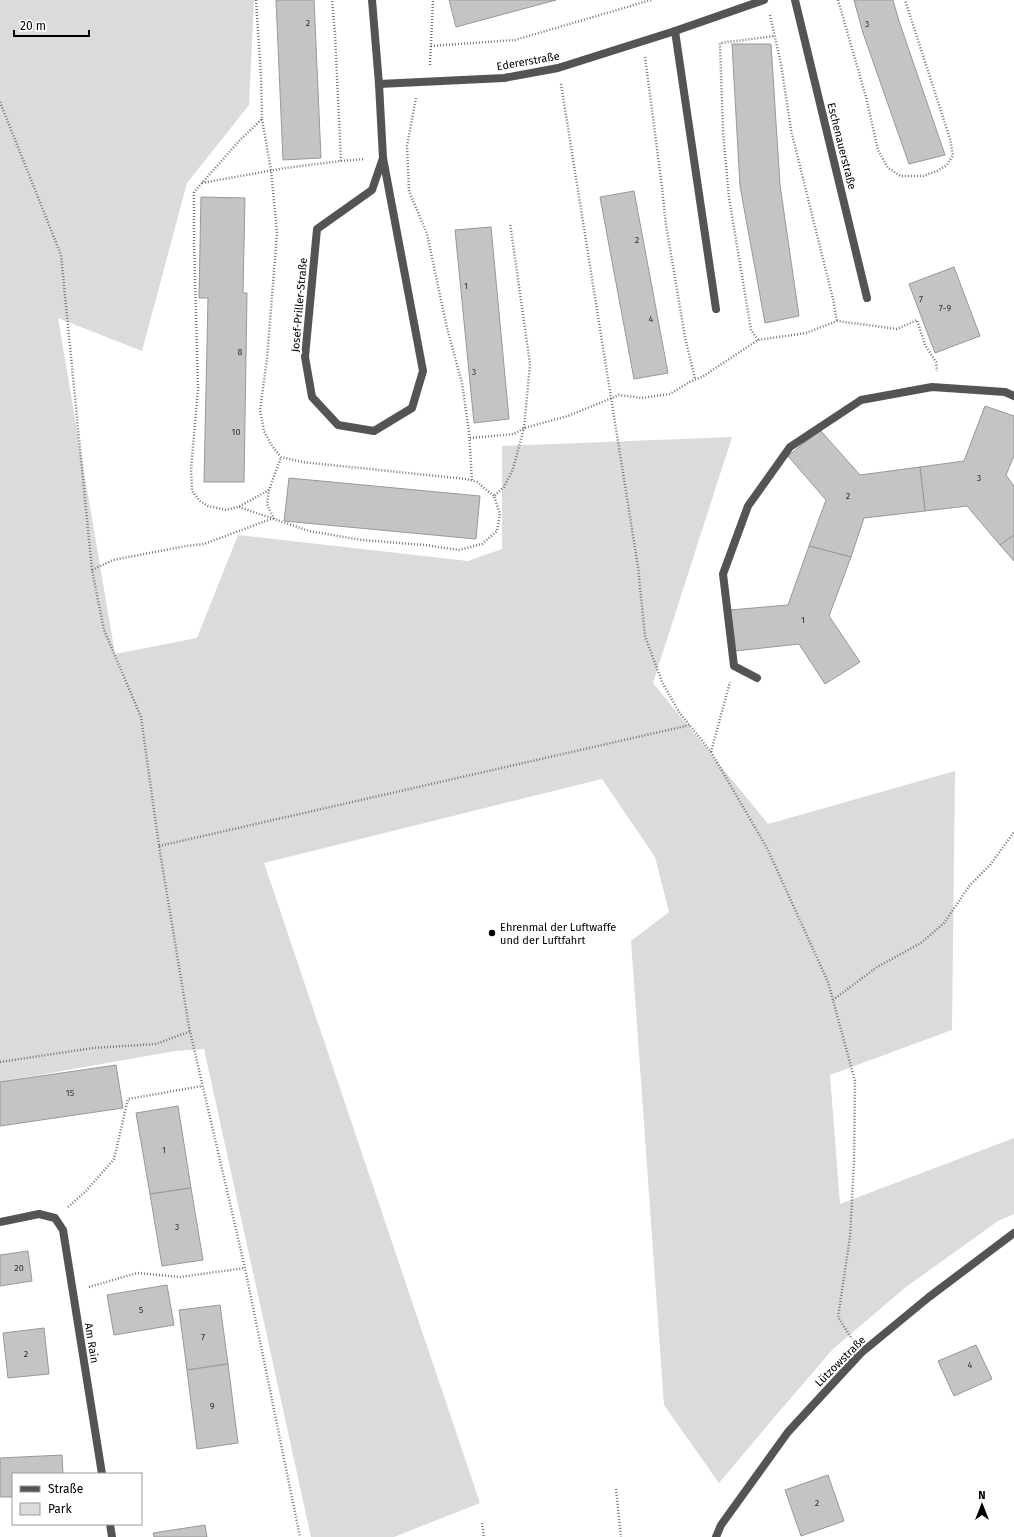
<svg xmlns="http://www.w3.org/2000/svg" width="1014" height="1537" font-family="'Fira Sans',sans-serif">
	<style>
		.green { fill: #dbdbdb }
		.building { fill: #c4c4c4; stroke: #989898 }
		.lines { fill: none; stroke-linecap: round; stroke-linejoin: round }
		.path { stroke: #767676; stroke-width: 2.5; stroke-dasharray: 1 2; stroke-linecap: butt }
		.street { stroke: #545454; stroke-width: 8 }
		.poi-dot { fill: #000; stroke: #fff; stroke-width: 1.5 }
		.labels { text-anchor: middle; stroke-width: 4; stroke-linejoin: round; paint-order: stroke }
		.number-label { font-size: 9px; fill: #313131 }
		.street-label { font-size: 11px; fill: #000; stroke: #fff }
		.poi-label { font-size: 11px; fill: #000; stroke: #fff; text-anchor: start }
	</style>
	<rect width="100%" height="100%" fill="#fff"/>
	<polygon class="green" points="0,0 254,0 249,105 187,183 142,351 58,318 115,654 197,638 238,535 468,561 502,549 502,446 732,437 653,683 768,824 955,771 952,1030 830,1075 840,1204 1014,1138 1014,1214 998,1221 906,1287 833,1349 766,1427 719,1483 664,1405 631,941 669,912 655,857 602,779 264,863 480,1503 394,1537 311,1537 204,1049 175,1051 0,1082"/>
	<g class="building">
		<polygon points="276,0 314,0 321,158 283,160"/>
		<polygon points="449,0 556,0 456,27"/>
		<polygon points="854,0 893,0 899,21 945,155 909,164 863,33"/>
		<polygon points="732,44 771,44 780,185 799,316 765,323 740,186"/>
		<polygon points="634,191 668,373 634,379 600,197"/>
		<polygon points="201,197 245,198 243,293 247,293 244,482 204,482 208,298 199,298"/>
		<polygon points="491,227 509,419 474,423 455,230"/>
		<polygon points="954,267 980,336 935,353 909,284"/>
		<polygon points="985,406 1014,416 1014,456 1006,475 1014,486 1014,535 1000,545 967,506 925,511 920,467 964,461"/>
		<polygon points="820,430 860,475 920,467 925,511 864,518 851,557 809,546 826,500 788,456"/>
		<polygon points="289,478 480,496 476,539 284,521"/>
		<polygon points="1014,535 1014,561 1000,545"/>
		<polygon points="809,546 851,557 829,616 860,662 825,684 799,644 735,651 730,610 788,605"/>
		<polygon points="116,1065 123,1108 0,1126 0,1082"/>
		<polygon points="178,1106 191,1188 150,1194 136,1113"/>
		<polygon points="191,1188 203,1260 162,1266 150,1194"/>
		<polygon points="28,1251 32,1281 0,1286 0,1255"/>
		<polygon points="167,1285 174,1325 114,1335 107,1295"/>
		<polygon points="220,1305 228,1364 187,1370 179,1310"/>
		<polygon points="44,1328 49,1374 8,1378 3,1333"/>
		<polygon points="976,1345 992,1379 954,1396 938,1361"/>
		<polygon points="228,1364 238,1443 197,1449 187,1370"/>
		<polygon points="62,1455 63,1474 13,1474 13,1497 0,1497 0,1458"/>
		<polygon points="828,1475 844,1521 801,1536 785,1490"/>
		<polygon points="205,1525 207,1537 154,1537 153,1533"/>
	</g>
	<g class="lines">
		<g class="path">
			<polyline points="256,0 261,76 262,119 240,140 194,192 194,241 198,388 191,470 192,491 200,501 208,506 226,510 238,507 269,490"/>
			<polyline points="838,0 866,97 878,150 888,168 901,176 923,176 937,171 947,165 953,155 950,139 905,0"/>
			<polyline points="770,15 781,64 791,130 833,299 837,321"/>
			<polyline points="431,46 515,40 651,0"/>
			<polyline points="645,57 661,179 666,225 685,337 695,379"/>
			<polyline points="430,65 433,0"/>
			<polyline points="561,84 638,567 645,636 662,682 679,712 711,752 767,848 828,982 855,1081 854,1161 850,1237 838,1317 852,1339"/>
			<polyline points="416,98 407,146 409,191 427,234 447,328 462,383 469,432 472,481"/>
			<polyline points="0,102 61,255 92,570 104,630 141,717 159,846 189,1027 245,1268 300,1537"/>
			<polyline points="262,119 271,170 277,233 267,359 260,410 264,431 272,446 281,457 302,462 466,479 477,482 494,496"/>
			<polyline points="341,161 365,159"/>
			<polyline points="202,183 285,168 341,161 335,34 332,0"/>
			<polyline points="758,340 751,330 729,198 723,132 720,43 775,36"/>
			<polyline points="470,438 514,434 524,428 568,416 619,395 642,398 670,394 691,381 702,377 758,340 806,333 837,321 897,329 917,320 925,345 936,362 937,371"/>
			<polyline points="239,507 309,531 362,540 425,545 459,550 482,544 497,531 500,514 494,496 504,487 513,469 524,428 530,364 510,223"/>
			<polyline points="274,519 267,504 269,490 281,457"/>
			<polyline points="92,570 113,560 186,546 204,544 271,519"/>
			<polyline points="711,752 730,682"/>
			<polyline points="159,846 690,725"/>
			<polyline points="833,1000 877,967 921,943 944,923 970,885 990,865 1014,832"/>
			<polyline points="0,1062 93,1048 156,1044 191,1031"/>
			<polyline points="68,1207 86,1191 114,1159 128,1099 202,1086"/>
			<polyline points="89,1287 137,1273 180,1277 245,1268"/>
			<polyline points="616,1489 621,1537"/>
			<polyline points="482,1523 484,1537"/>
		</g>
		<g class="street">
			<polyline points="372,0 379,84 383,158 423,371 412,408 374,431 338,425 312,397 305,357 317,229 372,190 383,158"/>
			<polyline points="795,0 867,298"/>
			<polyline points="675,31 716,309"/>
			<polyline points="379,84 504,78 558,68 675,31 764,0"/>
			<polyline points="757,678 734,666 723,574 748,506 790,447 861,400 932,387 1005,392 1014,396"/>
			<polyline points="0,1222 39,1214 55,1218 63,1230 102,1474"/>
			<polyline points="110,1524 112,1537"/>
			<polyline points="716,1537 721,1525 788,1432 861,1353 929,1297 1014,1233"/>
		</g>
	</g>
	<circle class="poi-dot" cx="492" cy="933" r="4"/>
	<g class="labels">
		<g class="number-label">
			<text x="308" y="26">2</text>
			<text x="867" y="27">3</text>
			<text x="637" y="243">2</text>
			<text x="466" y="289">1</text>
			<text x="921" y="302">7</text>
			<text x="945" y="311">7-9</text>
			<text x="651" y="322">4</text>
			<text x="240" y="355">8</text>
			<text x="474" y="375">3</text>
			<text x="236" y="435">10</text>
			<text x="979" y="481">3</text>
			<text x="848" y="499">2</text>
			<text x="803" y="623">1</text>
			<text x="70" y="1096">15</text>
			<text x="164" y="1153">1</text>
			<text x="177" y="1230">3</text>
			<text x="19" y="1271">20</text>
			<text x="141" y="1313">5</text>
			<text x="203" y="1340">7</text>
			<text x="26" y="1357">2</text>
			<text x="970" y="1368">4</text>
			<text x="212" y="1409">9</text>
			<text x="817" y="1506">2</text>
		</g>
		<g class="street-label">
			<text transform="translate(528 61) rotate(-10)" y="4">Edererstraße</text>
			<text transform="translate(842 146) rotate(76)" y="4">Eschenauerstraße</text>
			<text transform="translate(299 305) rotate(-85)" y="4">Josef-Priller-Straße</text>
			<text transform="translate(92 1343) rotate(81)" y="4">Am Rain</text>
			<text transform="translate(840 1361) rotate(-45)" y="4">Lützowstraße</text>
		</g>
		<g class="poi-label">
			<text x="500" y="931">Ehrenmal der Luftwaffe<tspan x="500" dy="13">und der Luftfahrt</tspan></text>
		</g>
	</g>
	<rect x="12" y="1473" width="130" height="52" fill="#ffffff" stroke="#999999"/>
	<rect x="20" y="1486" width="20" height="6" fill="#545454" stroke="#999999"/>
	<text x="48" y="1493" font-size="12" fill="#000000">Straße</text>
	<rect x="20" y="1503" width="20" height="12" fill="#dbdbdb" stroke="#999999"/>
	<text x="48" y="1513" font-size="12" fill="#000000">Park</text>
	<g transform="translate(982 1505)" stroke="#ffffff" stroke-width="3" paint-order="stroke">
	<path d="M0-3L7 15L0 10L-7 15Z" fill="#000000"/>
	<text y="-6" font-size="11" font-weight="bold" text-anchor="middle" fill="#000000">N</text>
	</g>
	<path d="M14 30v6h75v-6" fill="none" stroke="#000000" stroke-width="2"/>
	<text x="20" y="30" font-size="12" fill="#000000" stroke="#ffffff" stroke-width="3" paint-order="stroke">20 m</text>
</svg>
